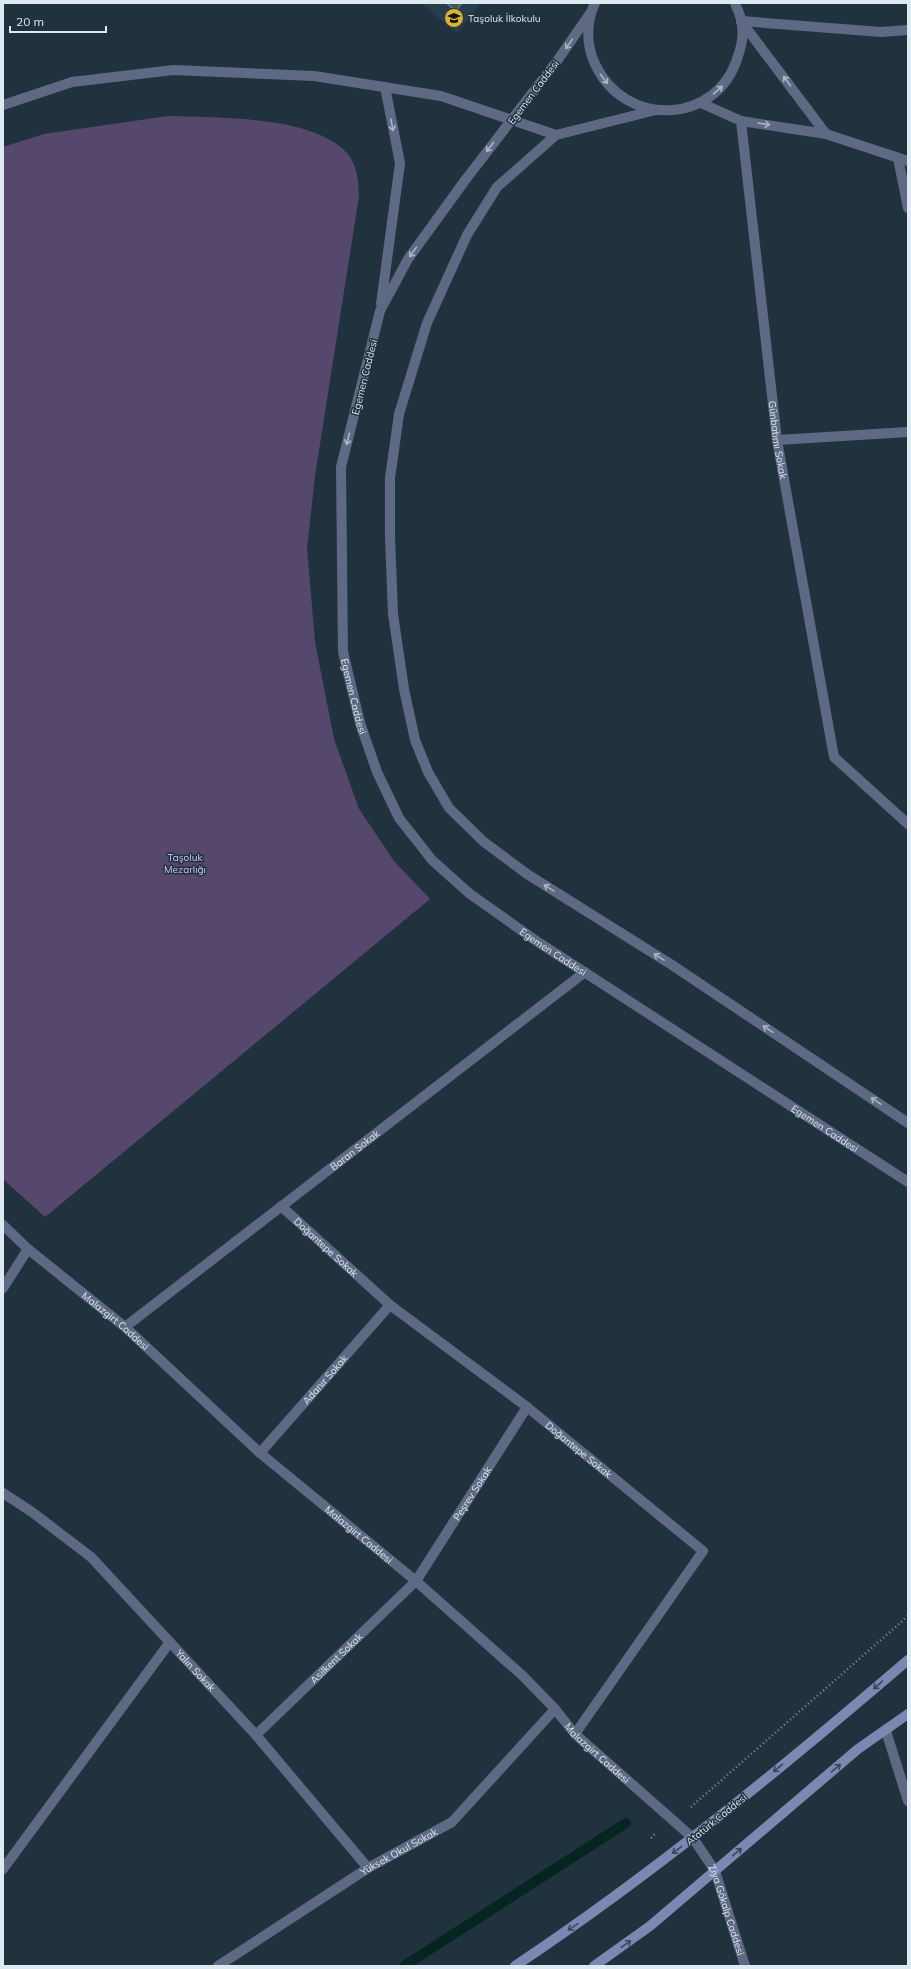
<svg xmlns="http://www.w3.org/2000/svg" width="911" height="1969" font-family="Mulish,sans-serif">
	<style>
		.built { fill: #273e4f }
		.green { fill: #56486c }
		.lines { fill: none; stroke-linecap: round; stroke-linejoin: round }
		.stream { stroke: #052520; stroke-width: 10 }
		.building { fill: #3e595e; stroke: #779399 }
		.path { stroke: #83909b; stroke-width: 2.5; stroke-dasharray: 1 3; stroke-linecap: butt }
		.minor { stroke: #606983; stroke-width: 10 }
		.tertiary { stroke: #606983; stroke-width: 10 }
		.secondary { stroke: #7b88b2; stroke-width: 10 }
		.oneway { stroke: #acb6c6 }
		.oneway2 { stroke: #38485c }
		.labels { text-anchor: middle; stroke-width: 3; stroke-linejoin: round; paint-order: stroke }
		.poi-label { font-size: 10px; fill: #dee9f2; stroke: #21323f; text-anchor: start }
		.street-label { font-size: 10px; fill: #dee9f2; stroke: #21323f }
		.park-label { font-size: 10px; fill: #dbc7fc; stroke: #21323f }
	</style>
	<rect width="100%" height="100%" fill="#21323f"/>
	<polygon class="built" points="421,3 481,3 457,33"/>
	<path class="green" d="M168,116C217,118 312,115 347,153C358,166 358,181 359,196L315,476L307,548L315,642L334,739L359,809L394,861L430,899L45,1217L3,1179V147L44,134Z"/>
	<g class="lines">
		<polyline class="stream" points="404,1966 626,1823"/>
	</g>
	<polygon class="building" points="446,3 462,3 456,11"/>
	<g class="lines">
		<g class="path">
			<polyline points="691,1807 908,1616"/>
			<polyline points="651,1838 655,1834"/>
		</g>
		<g class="minor">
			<polyline points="741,21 881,32 908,30"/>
			<polyline points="3,105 72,82 173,70 314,76 441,96 556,135"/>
			<path id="s1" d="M741,121L777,440L834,757L908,824"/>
			<polyline points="826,134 908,161"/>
			<polyline points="898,158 908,208"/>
			<polyline points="777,440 908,432"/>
			<path id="s2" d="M281,1206L390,1305L527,1407L703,1551L575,1734"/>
			<path id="s3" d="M3,1225L28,1249L125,1327L260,1453L416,1581L523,1676L555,1709L575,1734L693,1838L715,1871L745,1966"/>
			<polyline points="3,1288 28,1249"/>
			<path id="s4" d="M125,1327L585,972"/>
			<path id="s5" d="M260,1453L390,1305"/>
			<path id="s6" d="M3,1493L32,1512L91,1557L256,1735L368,1868"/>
			<polyline points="886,1731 908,1801"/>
			<path id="s7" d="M256,1735L416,1581L527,1407"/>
			<polyline points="3,1869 170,1642"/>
			<path id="s8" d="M218,1966L368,1868L452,1822L555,1709"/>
		</g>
		<g class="tertiary">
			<path d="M595,3C586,22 586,45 595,64C625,129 718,125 738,56C742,45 744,32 741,20C740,14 737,9 735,3"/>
			<path id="s9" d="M591,12L557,61L466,179L408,259L380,311L341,467L343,652L360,723L377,772L399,818L432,860L470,894L538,942L908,1182"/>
			<polyline points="701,103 741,121 826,134 741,21"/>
			<polyline points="656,110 556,135 497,187 467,235 427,323 399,414 390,478 390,537 393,614 404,689 415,740 428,772 449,808 484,842 527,874 672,965 908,1123"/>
			<polyline points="381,304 400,163 385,87"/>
		</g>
		<g class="secondary">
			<path d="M515,1966C653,1874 782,1768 908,1660"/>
			<polyline points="594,1966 650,1926 858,1749 908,1714"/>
		</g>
	</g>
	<defs><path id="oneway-shaft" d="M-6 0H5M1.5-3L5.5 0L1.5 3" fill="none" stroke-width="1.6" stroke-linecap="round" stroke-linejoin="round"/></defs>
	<g class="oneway">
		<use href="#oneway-shaft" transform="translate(569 44) rotate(125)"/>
		<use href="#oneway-shaft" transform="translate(604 79) rotate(52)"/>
		<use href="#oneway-shaft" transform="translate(787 81) rotate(-127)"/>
		<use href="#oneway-shaft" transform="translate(718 90) rotate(-41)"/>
		<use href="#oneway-shaft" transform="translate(764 124) rotate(9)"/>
		<use href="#oneway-shaft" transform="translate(392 125) rotate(79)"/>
		<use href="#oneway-shaft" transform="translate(490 147) rotate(128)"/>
		<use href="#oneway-shaft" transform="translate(413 252) rotate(126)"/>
		<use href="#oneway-shaft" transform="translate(348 439) rotate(104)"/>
		<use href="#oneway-shaft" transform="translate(549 888) rotate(-148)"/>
		<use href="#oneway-shaft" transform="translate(659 957) rotate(-148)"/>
		<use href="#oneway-shaft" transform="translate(768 1029) rotate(-146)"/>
		<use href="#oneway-shaft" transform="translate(876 1101) rotate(-146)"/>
	</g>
	<g class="oneway2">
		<use href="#oneway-shaft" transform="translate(878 1685) rotate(139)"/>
		<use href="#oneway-shaft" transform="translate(778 1768) rotate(141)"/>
		<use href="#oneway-shaft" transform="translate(836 1768) rotate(-40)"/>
		<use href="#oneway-shaft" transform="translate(677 1850) rotate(143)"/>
		<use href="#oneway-shaft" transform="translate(737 1852) rotate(-40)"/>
		<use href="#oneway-shaft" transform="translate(573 1927) rotate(146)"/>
		<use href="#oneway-shaft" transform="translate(626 1944) rotate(-35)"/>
	</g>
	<defs>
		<symbol id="school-disc" viewBox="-11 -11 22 22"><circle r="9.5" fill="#dbb233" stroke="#21323f"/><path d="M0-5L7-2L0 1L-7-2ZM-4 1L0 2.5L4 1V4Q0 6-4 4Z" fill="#111"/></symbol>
	</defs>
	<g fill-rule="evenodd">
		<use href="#school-disc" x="443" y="7" width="22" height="22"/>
	</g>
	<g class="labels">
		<g class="poi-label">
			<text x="468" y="22">Taşoluk İlkokulu</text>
		</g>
		<g class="street-label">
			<text transform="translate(533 92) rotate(-53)" y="4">Egemen Caddesi</text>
			<text transform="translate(364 377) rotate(-76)" y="4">Egemen Caddesi</text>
			<text dy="4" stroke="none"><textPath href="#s1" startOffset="321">Günbatımı Sokak</textPath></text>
			<text dy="4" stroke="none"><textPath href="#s9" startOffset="758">Egemen Caddesi</textPath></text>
			<text dy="4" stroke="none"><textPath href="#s9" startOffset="1094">Egemen Caddesi</textPath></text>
			<text dy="4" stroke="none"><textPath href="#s9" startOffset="1418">Egemen Caddesi</textPath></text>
			<text dy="4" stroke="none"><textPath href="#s4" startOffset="290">Baran Sokak</textPath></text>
			<text dy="4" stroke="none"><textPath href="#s2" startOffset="61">Doğantepe Sokak</textPath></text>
			<text dy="4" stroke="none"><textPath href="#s3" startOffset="148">Malazgirt Caddesi</textPath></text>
			<text dy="4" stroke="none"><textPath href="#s5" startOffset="98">Adanır Sokak</textPath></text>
			<text dy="4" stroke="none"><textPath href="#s2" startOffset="385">Doğantepe Sokak</textPath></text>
			<text dy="4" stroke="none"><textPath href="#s7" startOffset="326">Peşrev Sokak</textPath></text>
			<text dy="4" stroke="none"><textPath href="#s3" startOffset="472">Malazgirt Caddesi</textPath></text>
			<text dy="4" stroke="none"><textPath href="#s7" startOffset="111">Asilkent Sokak</textPath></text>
			<text dy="4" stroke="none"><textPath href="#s6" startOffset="263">Yalın Sokak</textPath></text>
			<text dy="4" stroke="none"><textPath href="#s3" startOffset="796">Malazgirt Caddesi</textPath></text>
			<text transform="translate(716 1819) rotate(-39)" y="4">Atatürk Caddesi</text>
			<text dy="4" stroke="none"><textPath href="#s8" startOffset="214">Yüksek Okul Sokak</textPath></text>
			<text dy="4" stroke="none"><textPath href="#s3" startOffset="1004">Ziya Gökalp Caddesi</textPath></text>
		</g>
		<g class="park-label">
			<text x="185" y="861">Taşoluk<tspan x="185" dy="12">Mezarlığı</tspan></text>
		</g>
	</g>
	<rect width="911" height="1969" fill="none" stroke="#dee9f2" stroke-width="8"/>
	<path d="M10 26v6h96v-6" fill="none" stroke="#dee9f2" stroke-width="2"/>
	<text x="16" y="26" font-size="12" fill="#dee9f2" stroke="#21323f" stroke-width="3" paint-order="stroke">20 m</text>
</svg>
